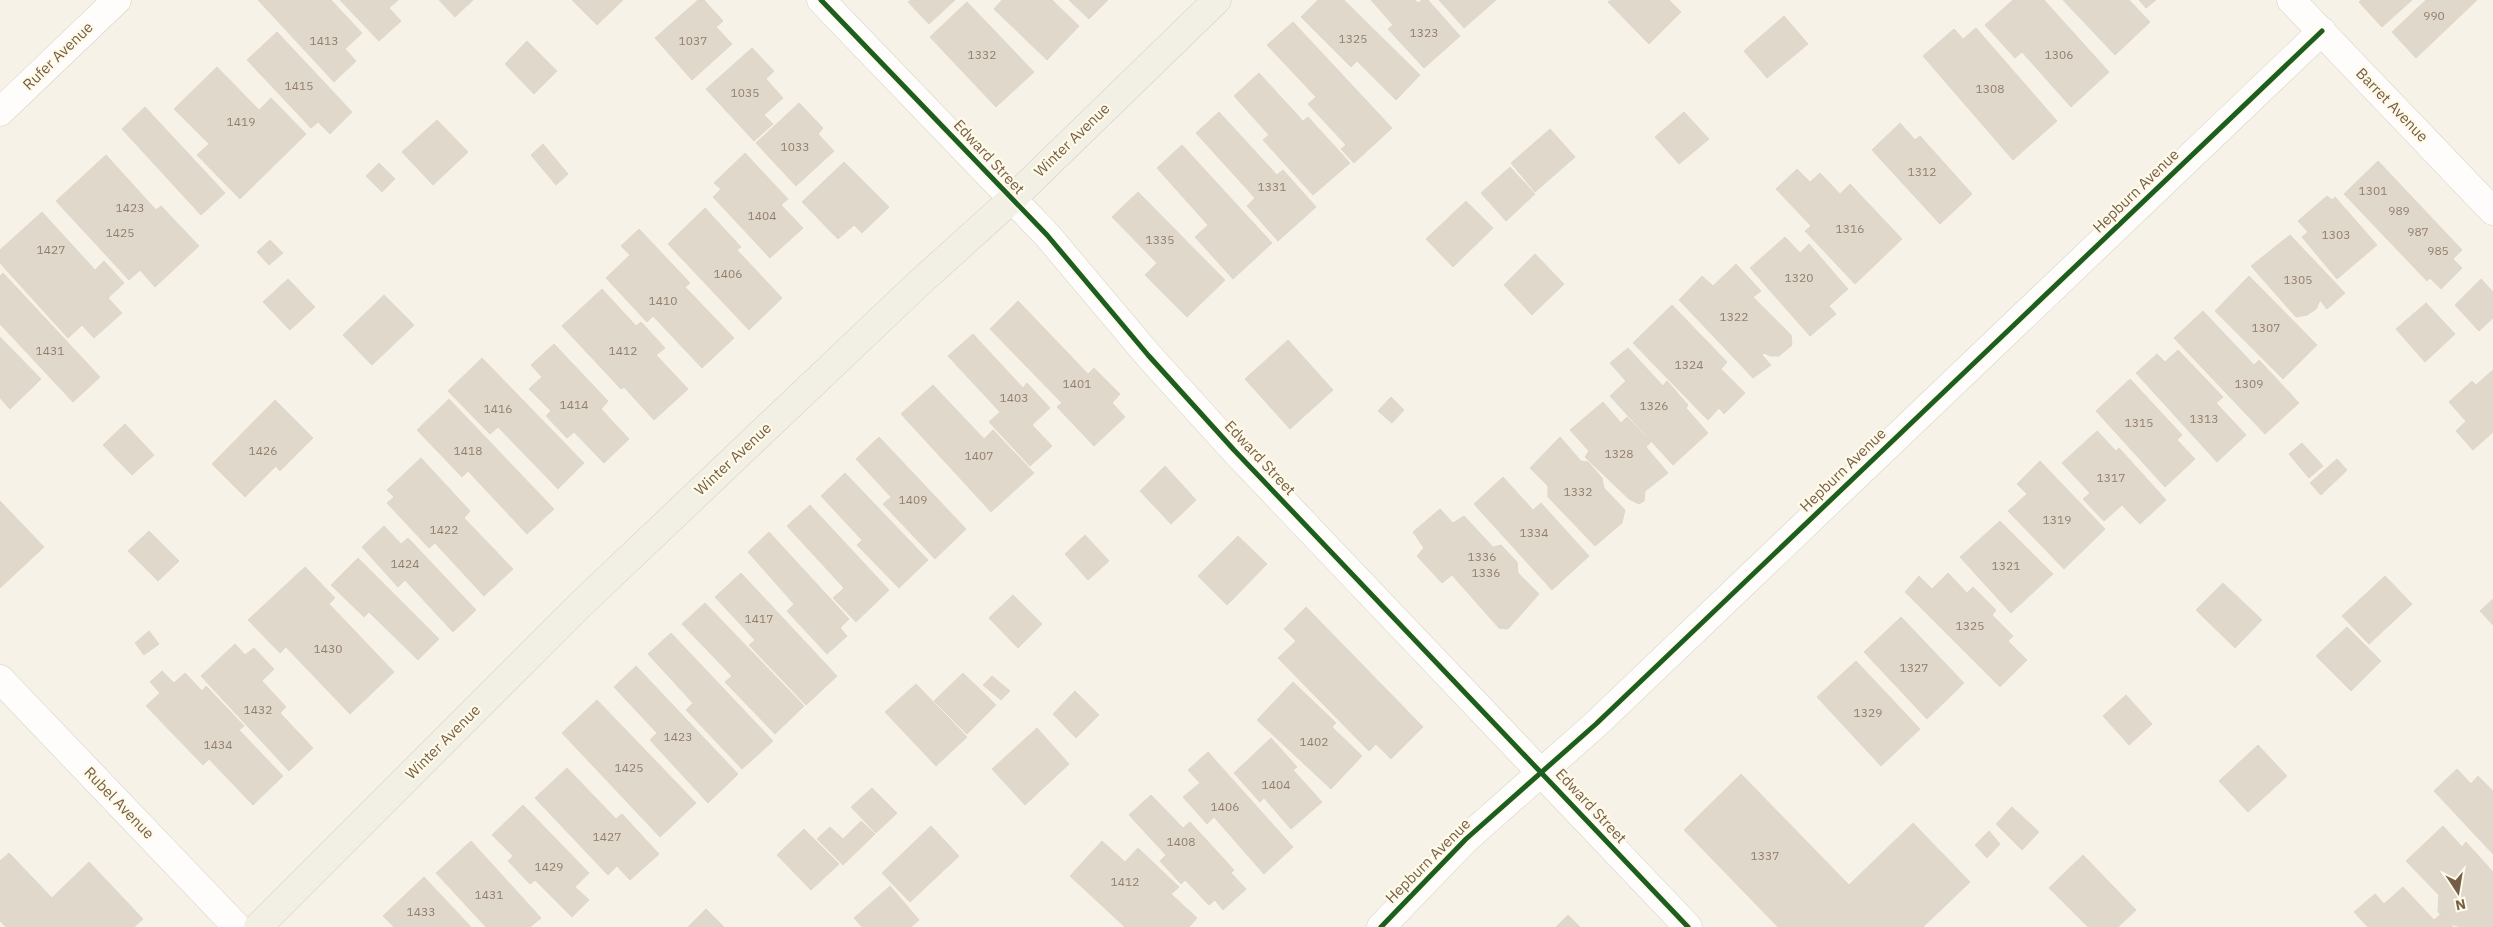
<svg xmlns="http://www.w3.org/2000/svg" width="2493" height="927" font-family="'IBM Plex Sans',sans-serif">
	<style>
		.building { fill: #e1d8cc; stroke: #e0d6c9 }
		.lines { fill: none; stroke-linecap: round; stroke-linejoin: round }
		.minor-casing { stroke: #d5cfc5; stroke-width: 29 }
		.major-casing { stroke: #d5cec4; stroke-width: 29 }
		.minor { stroke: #fefdfb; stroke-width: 28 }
		.major { stroke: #f2efe4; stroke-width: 28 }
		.cycleway-casing { stroke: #fff9e8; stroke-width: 8 }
		.cycleway { stroke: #1b5e20; stroke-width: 5 }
		.labels { text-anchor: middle; stroke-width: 4.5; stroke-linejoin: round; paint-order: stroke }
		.number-label { font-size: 12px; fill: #927f6b }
		.street-label { font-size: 15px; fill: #755e47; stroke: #fff9e8 }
	</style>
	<rect width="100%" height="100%" fill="#f7f2e7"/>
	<g class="building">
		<polygon points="258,0 331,0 362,33 345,49 356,61 334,82"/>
		<polygon points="340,0 398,0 389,8 401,21 379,41"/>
		<polygon points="439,0 473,0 455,17"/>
		<polygon points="572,0 623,0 597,25"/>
		<polygon points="698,0 704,0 723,21 716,27 732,44 692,80 655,38"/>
		<polygon points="911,0 955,0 929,24 908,2"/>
		<polygon points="1002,0 1052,0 1079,26 1047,60 994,9"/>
		<polygon points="1069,0 1108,0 1089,19"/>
		<polygon points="1318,0 1344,0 1420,75 1396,100 1357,61 1351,67 1301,17"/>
		<polygon points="1371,0 1415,0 1418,3 1422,0 1428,0 1460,36 1424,68 1388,29 1393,25"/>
		<polygon points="1439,0 1496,0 1464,28"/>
		<polygon points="1611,0 1669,0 1681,12 1649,44 1608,2"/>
		<polygon points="2013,0 2044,0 2109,72 2071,107 2022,52 2015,58 1985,25"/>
		<polygon points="2063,0 2129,0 2150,22 2115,55"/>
		<polygon points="2139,0 2156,0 2146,8"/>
		<polygon points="2361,0 2412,0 2382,27 2359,2"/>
		<polygon points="2426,0 2477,0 2416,58 2392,32"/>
		<polygon points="967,2 1034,72 996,107 930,37"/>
		<polygon points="1784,16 1808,44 1767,78 1744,51"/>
		<polygon points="1293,22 1392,128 1354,163 1341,149 1346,145 1308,104 1316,97 1267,45"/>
		<polygon points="1976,28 2057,121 2013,160 1923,56 1954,29 1963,39"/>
		<polygon points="277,32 352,112 330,134 318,122 311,128 247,60"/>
		<polygon points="527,41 557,71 534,94 505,64"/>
		<polygon points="752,48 774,71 766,79 783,98 764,115 773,124 754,141 706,89"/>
		<polygon points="217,67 259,110 271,98 306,134 240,199 197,155 209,144 174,109"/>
		<polygon points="1259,73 1303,121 1308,117 1350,163 1313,195 1263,140 1269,135 1234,96"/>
		<polygon points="799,103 823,128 818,134 834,151 796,186 756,143"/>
		<polygon points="145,107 225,193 201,215 122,129"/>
		<polygon points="1219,112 1277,175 1283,170 1316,207 1278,241 1247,206 1255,198 1196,133"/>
		<polygon points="1684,112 1709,139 1679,164 1655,137"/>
		<polygon points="437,120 468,152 433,185 402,152"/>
		<polygon points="1900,123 1915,140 1920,136 1972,194 1940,224 1872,150"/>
		<polygon points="1550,129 1575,157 1535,192 1511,163"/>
		<polygon points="543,144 568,174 556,185 531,155"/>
		<polygon points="1182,145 1272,243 1233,279 1195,237 1208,225 1157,168"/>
		<polygon points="745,153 788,199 781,205 803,228 770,258 713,197 721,189 714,183"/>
		<polygon points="106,155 156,210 161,206 199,246 155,287 140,270 129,280 56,201"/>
		<polygon points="2378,161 2462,250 2453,259 2462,268 2441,289 2430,278 2427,281 2344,194"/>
		<polygon points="844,162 889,207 862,233 854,225 838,239 802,202"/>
		<polygon points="379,163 395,179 382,192 366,176"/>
		<polygon points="1510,167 1535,194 1506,221 1481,193"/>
		<polygon points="1797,169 1810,182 1820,173 1840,194 1850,184 1902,239 1855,284 1805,231 1811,226 1776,189"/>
		<polygon points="1138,192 1225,280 1187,317 1145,275 1157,263 1112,217"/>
		<polygon points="2327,196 2332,200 2335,197 2377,245 2337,279 2302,237 2308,232 2298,221"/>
		<polygon points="1466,201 1493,228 1453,267 1426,239"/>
		<polygon points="705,208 741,247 737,250 782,298 749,330 668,244"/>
		<polygon points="42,212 95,270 104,261 124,283 108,298 122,313 94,338 82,325 68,338 0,263 0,250"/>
		<polygon points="639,229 690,283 685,287 734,338 702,368 653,316 647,322 606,278 630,255 621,246"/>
		<polygon points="2290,235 2345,293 2327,309 2320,300 2316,309 2307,315 2296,317 2251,266"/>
		<polygon points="1785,237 1800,253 1809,244 1848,289 1829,306 1836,314 1810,336 1750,268"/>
		<polygon points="270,240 283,253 269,265 257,252"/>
		<polygon points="1535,254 1564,284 1532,315 1504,285"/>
		<polygon points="1736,264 1761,291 1753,297 1791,335 1792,345 1779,356 1770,356 1764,353 1762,355 1771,365 1753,378 1679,300 1702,276 1713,286"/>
		<polygon points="3,273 100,377 73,402 0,324 0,276"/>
		<polygon points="2249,276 2317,345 2283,379 2215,311"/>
		<polygon points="288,279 315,307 290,330 263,302"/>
		<polygon points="2481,279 2493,292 2493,318 2479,331 2455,305"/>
		<polygon points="602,289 636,326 641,322 665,348 656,355 688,389 654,420 624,387 621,389 562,326"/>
		<polygon points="384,295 414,325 372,365 343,335"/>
		<polygon points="1018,301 1088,374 1094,368 1120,394 1112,403 1125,417 1094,446 1057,407 1062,403 990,329"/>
		<polygon points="2426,303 2455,334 2425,362 2396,329"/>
		<polygon points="1672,305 1727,362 1721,369 1745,393 1724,414 1719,408 1708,420 1633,343"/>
		<polygon points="2203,311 2254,365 2259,360 2299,403 2265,434 2174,338"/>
		<polygon points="973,334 1023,388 1027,383 1050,408 1032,425 1052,446 1030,466 989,422 1000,412 948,356"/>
		<polygon points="0,337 41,379 10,409 0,398"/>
		<polygon points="1288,340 1333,390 1290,429 1245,379"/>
		<polygon points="554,344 608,401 601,409 629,439 604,463 574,432 567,438 546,416 551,411 529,389 542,377 531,365"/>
		<polygon points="1628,348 1663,386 1667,381 1688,405 1686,408 1708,433 1673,465 1610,396 1626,381 1610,363"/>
		<polygon points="2178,350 2223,397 2216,403 2246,435 2217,462 2136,373 2157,354 2165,362"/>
		<polygon points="482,358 584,463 558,489 498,427 490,434 448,391"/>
		<polygon points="2493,370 2493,432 2473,450 2456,431 2466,421 2449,402 2472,381 2476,385"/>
		<polygon points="2130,379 2182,435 2177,440 2195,459 2165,487 2096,411"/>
		<polygon points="933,385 984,439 993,430 1034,473 991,512 901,414"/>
		<polygon points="1391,397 1404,410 1392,423 1378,411"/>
		<polygon points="449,399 554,509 527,534 468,471 462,477 417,430"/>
		<polygon points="275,400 313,438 280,471 276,466 245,497 212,464"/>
		<polygon points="1603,402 1621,423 1627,417 1651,442 1646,447 1668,473 1645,491 1644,501 1639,504 1629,499 1585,457 1589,451 1570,430"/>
		<polygon points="125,424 154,455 132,475 103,445"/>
		<polygon points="2097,431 2116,451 2119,448 2166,500 2140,524 2122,505 2104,521 2083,499 2090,493 2062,463"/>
		<polygon points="879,437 966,529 935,559 883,504 891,497 856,459"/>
		<polygon points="1560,437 1581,461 1588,462 1602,478 1604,488 1625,510 1622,523 1595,546 1548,497 1548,486 1530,468"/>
		<polygon points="2302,443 2323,466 2309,478 2289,454"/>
		<polygon points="421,458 470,511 464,518 513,569 484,596 435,543 429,548 387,503 394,497 387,490"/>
		<polygon points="2337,459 2347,470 2321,495 2310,483"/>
		<polygon points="2040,461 2105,529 2064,569 2008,511 2027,494 2017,484"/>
		<polygon points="1165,466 1196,500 1171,524 1140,491"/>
		<polygon points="845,473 928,560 899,588 857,545 862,540 821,496"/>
		<polygon points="1503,477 1533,510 1541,503 1589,556 1552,590 1474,504"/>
		<polygon points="0,501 44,547 0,588"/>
		<polygon points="810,505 889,590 856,622 833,598 844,588 787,526"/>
		<polygon points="1440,509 1453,523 1464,516 1493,547 1501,545 1517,562 1518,573 1539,594 1508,629 1499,628 1452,575 1442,583 1417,556 1424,548 1413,532"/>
		<polygon points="2000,521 2053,574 2011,613 1960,557"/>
		<polygon points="384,526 401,544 408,538 476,610 453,632 405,580 398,587 362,547"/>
		<polygon points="149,531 179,561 158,581 128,551"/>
		<polygon points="769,532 849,619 840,628 847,636 827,654 787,611 794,604 748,552"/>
		<polygon points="1085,535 1109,561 1088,580 1065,554"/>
		<polygon points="1238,536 1267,564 1227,605 1198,576"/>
		<polygon points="358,558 439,639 418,660 369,612 364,617 331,585"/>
		<polygon points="305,567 335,598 329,604 394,672 350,714 286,647 280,653 248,620"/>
		<polygon points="741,573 837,676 806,705 749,645 755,640 715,597"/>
		<polygon points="1948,573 1967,593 1973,587 1996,610 1992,615 2013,636 2008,641 2027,660 2000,687 1905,592 1919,576 1932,589"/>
		<polygon points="2385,576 2412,604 2369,644 2342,616"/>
		<polygon points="2223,583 2262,620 2235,648 2196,610"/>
		<polygon points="1013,595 1042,624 1018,648 989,618"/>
		<polygon points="2493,599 2493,625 2480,611"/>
		<polygon points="705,603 804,706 775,734 725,682 732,676 682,624"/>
		<polygon points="1306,607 1423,727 1391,759 1376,744 1369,751 1278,658 1296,641 1284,629"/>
		<polygon points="1901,617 1964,683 1927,719 1864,652"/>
		<polygon points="2347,627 2381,661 2351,691 2316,656"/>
		<polygon points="149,631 159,644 144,655 135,643"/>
		<polygon points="671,633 773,741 742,769 686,710 693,703 648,654"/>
		<polygon points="235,644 245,655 254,648 274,669 262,681 286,707 280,713 313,748 289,771 201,676"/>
		<polygon points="1856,661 1920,729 1881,766 1817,697"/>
		<polygon points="636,666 738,774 708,803 650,740 657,733 614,687"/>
		<polygon points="162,671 174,683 185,673 202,691 206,686 244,726 239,730 283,776 253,805 209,759 203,765 146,706 160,693 150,682"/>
		<polygon points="963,673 996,705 967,734 934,701"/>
		<polygon points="992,676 1010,691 1001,700 983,685"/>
		<polygon points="1293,682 1336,723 1332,727 1362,756 1331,789 1257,720"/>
		<polygon points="916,684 967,737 936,766 885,712"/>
		<polygon points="1075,691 1099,715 1076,738 1053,714"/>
		<polygon points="2126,695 2152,724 2129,745 2103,716"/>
		<polygon points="597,700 696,803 660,837 562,733"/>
		<polygon points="1037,728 1069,764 1025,805 992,769"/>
		<polygon points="1271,738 1297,767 1293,770 1322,802 1291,829 1264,798 1260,802 1234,773"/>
		<polygon points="2258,745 2287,776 2248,812 2219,781"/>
		<polygon points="1208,752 1293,847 1264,874 1214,817 1207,824 1183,797 1200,783 1188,770"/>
		<polygon points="567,768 616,819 622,814 659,854 630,880 617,866 608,875 535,798"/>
		<polygon points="2457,769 2471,784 2478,776 2493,791 2493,854 2434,791"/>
		<polygon points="1741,774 1849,885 1913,823 1970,882 1923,927 1778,927 1684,830"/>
		<polygon points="872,788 897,813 876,833 851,807"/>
		<polygon points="1151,795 1183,828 1190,822 1234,870 1231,873 1246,889 1223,910 1215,900 1209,905 1185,880 1181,884 1160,861 1166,855 1129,815"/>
		<polygon points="523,805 589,873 575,887 589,900 572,917 535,880 530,884 508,861 513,856 492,835"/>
		<polygon points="2012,807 2039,832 2022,850 1996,824"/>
		<polygon points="861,821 875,834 843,865 817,839 830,827 843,839"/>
		<polygon points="931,826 959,856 910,902 882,873"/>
		<polygon points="2443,826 2462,847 2466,842 2493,872 2493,927 2461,927 2450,924 2438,912 2439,895 2406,861"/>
		<polygon points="804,829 839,864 811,890 777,855"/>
		<polygon points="1989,831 2000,844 1987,858 1975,845"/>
		<polygon points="471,841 541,918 530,927 486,927 436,873"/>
		<polygon points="1102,841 1125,862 1138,848 1179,887 1171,894 1197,918 1189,927 1125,927 1070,876"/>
		<polygon points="9,853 52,898 89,862 143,919 134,927 6,927 0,921 0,861"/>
		<polygon points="2083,855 2136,910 2118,927 2088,927 2049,888"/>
		<polygon points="424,877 471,927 394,927 383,916"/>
		<polygon points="890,886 919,920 911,927 862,927 854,918"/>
		<polygon points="2403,887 2434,920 2441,914 2453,927 2368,927 2354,912 2375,894 2384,904"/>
		<polygon points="706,909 724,927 688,927"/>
		<polygon points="1568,915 1580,927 1556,927"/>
	</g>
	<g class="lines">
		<defs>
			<g id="minor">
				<polyline points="821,0 1047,235 1148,355 1234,450 1688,927"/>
				<polyline points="2291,0 2493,211"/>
				<polyline points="0,112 117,0"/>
				<polyline points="0,679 237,927"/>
				<polyline points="1381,927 1466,839 1596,724 2322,31"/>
			</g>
			<polyline id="major" points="258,927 579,606 917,285 1011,200 1217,0"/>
		</defs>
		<use href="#minor" class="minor-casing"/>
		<use href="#major" class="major-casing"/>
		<use href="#minor" class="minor"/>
		<use href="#major" class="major"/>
		<defs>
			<g id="cycleway">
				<polyline points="821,0 1047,235 1148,355 1234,450 1688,927"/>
				<polyline points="1381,927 1466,839 1596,724 2322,31"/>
			</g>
		</defs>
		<use href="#cycleway" class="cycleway-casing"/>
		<use href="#cycleway" class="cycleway"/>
	</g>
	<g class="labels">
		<g class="number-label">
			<text x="2434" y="20">990</text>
			<text x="1424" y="37">1323</text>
			<text x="1353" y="43">1325</text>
			<text x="324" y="45">1413</text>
			<text x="693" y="45">1037</text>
			<text x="982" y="59">1332</text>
			<text x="2059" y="59">1306</text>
			<text x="299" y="90">1415</text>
			<text x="1990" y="93">1308</text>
			<text x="745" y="97">1035</text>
			<text x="241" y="126">1419</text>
			<text x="795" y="151">1033</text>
			<text x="1922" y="176">1312</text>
			<text x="1272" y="191">1331</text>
			<text x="2373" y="195">1301</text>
			<text x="130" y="212">1423</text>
			<text x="2399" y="215">989</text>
			<text x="762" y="220">1404</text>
			<text x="1850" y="233">1316</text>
			<text x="2418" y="236">987</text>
			<text x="120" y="237">1425</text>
			<text x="2336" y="239">1303</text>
			<text x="1160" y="244">1335</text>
			<text x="51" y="254">1427</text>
			<text x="2438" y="255">985</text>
			<text x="728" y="278">1406</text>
			<text x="1799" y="282">1320</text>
			<text x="2298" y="284">1305</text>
			<text x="663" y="305">1410</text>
			<text x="1734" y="321">1322</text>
			<text x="2266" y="332">1307</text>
			<text x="50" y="355">1431</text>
			<text x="623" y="355">1412</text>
			<text x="1689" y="369">1324</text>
			<text x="1077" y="388">1401</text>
			<text x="2249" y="388">1309</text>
			<text x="1014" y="402">1403</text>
			<text x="574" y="409">1414</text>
			<text x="1654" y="410">1326</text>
			<text x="498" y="413">1416</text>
			<text x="2204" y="423">1313</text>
			<text x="2139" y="427">1315</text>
			<text x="263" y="455">1426</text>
			<text x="468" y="455">1418</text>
			<text x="1619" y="458">1328</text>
			<text x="979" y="460">1407</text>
			<text x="2111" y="482">1317</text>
			<text x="1578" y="496">1332</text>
			<text x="913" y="504">1409</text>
			<text x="2057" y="524">1319</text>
			<text x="444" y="534">1422</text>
			<text x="1534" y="537">1334</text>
			<text x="1482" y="561">1336</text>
			<text x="405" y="568">1424</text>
			<text x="2006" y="570">1321</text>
			<text x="1486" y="577">1336</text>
			<text x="759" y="623">1417</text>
			<text x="1970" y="630">1325</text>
			<text x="328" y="653">1430</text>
			<text x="1914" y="672">1327</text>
			<text x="258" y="714">1432</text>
			<text x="1868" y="717">1329</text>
			<text x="678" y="741">1423</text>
			<text x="1314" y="746">1402</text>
			<text x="218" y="749">1434</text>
			<text x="629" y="772">1425</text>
			<text x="1276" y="789">1404</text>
			<text x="1225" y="811">1406</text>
			<text x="607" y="841">1427</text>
			<text x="1181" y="846">1408</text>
			<text x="1765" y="860">1337</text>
			<text x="549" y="871">1429</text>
			<text x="1125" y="886">1412</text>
			<text x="489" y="899">1431</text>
			<text x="421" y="916">1433</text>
		</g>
		<g class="street-label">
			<text transform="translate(58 56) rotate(-44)" y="5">Rufer Avenue</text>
			<text transform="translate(2392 105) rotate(46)" y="5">Barret Avenue</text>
			<text transform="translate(1072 140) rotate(-44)" y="5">Winter Avenue</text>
			<text transform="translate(989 157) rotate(47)" y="5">Edward Street</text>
			<text transform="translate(2136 191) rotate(-44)" y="5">Hepburn Avenue</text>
			<text transform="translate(1260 458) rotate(47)" y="5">Edward Street</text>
			<text transform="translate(733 459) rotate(-43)" y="5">Winter Avenue</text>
			<text transform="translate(1843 470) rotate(-44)" y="5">Hepburn Avenue</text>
			<text transform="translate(443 742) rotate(-45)" y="5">Winter Avenue</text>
			<text transform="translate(119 803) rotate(46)" y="5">Rubel Avenue</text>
			<text transform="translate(1591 806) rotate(47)" y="5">Edward Street</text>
			<text transform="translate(1428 861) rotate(-45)" y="5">Hepburn Avenue</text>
		</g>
	</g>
	<g transform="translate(2458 892) rotate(168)" stroke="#fff9e8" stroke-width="4" paint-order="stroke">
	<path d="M0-4L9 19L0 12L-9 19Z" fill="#755e47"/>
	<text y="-8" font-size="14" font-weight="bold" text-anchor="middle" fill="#755e47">N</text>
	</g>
</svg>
